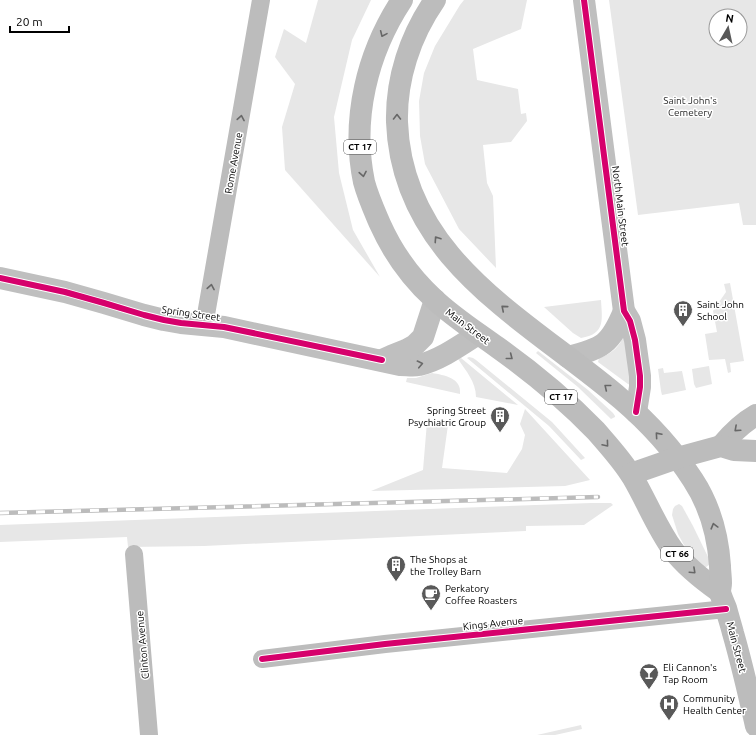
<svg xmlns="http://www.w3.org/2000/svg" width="756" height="735" font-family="Ubuntu,sans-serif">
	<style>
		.green { fill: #e7e7e7; fill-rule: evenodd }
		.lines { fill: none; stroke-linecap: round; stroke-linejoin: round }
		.street { stroke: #bcbcbc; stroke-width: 18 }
		.secondary { stroke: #bfbfbf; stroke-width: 22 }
		.highway { stroke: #bcbcbc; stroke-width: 22 }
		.rail-casing { stroke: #bcbcbc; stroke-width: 4.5 }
		.rail { stroke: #fff; stroke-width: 3; stroke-dasharray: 9; stroke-linecap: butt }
		.cycleway-casing { stroke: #fff; stroke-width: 8 }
		.cycleway { stroke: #d6006c; stroke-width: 6 }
		.oneway { stroke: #676767 }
		.oneway2 { stroke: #696969 }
		.labels { text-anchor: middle; stroke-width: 3; stroke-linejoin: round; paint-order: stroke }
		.shield { fill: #fff; stroke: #4c4c4c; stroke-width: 1 }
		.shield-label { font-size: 9px; font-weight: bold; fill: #000 }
		.park-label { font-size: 10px; fill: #2b2b2b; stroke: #fff }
		.street-label { font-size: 10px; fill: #000; stroke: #fff }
		.poi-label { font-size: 10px; fill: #000; stroke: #fff; text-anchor: start }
	</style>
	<rect width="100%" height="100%" fill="#fff"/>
	<g class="green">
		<polygon points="318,0 371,0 352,40 334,117 339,173 353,230 380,277 285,170 282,127 295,84 275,57 284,29 306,43"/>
		<polygon points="464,0 527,0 521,29 473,49 477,80 518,89 521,114 526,113 527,121 511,142 483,145 487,183 493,196 496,268 459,229 425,164 420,136 419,101 424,73 435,46 460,5"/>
		<path d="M609,0H756V225H743L739,203L638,215ZM716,16H740V40H716Z"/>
		<polygon points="730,283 744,361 730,363 731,372 728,373 725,359 709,360 705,334 717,332 713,311 726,292 724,284"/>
		<path d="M601,300C602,319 606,334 581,338L573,333L544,307Z"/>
		<path d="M625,335L631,385L628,384L598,362L599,358C606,356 615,351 620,343C622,340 621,338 625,335Z"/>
		<polygon points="538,351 588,390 613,413 615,416 615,417 611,419 578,387 536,353"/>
		<polygon points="469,357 473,358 476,360 552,422 585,458 581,460 549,426 467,358"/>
		<path d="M461,358L518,405L476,397C476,382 466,371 458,359Z"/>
		<polygon points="709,366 712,384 696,388 694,384 692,369"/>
		<polygon points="663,368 664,373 682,371 686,390 662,395 661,391 658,369"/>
		<path d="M432,373C444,375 462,378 460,394L406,382L407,378H416Z"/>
		<polygon points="525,409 590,480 565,486 371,491 423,470 427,422 448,425 442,468 507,473 522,449 525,435 520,424"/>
		<polygon points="591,503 611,503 613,505 584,525 526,526 526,531 204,546 128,547 127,537 0,542 0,525"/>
		<polygon points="679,504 682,506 693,526 710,561 710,564 701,571 698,571 678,534 672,515 673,509 675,506"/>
		<polygon points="581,725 582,729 555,735 537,735"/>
	</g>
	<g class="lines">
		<g class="street">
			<polyline points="204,326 261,0"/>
			<polyline points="134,554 149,735"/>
			<polyline points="262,659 385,644 726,609"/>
		</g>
		<g class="secondary">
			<polyline points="584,0 624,311 630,321 635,340 640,376 640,387 636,412"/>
			<path d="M0,278L65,292L104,303L144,315L164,320L181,323L224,327L400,365C407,365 413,366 419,365C440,360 461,345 478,334"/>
			<path d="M568,357C603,348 610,345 624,311"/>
			<polyline points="382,360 391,356 406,350 415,345 423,337 435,300"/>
		</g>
		<g class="highway">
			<path d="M402,0C367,53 351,119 364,182C368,197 374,210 380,224C393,253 411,278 434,299C453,317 475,331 497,347C532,372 566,400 596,431C609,446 623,461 633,478C647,502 657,528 673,550C686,567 703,580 720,592"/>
			<path d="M435,0C410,36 396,79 397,122C402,261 529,320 621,399C648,422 673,449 693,480C710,506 718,535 720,566C720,571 721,577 721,583C721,586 720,589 720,592C721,597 724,603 726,608C728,616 731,625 733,633C742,664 749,695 756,726"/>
			<path d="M721,446C731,434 742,423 756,415"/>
			<polyline points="631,474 677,458 721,446 734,450 756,451"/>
		</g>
		<defs>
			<polyline id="rail" points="0,513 598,497"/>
		</defs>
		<use href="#rail" class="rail-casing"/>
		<use href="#rail" class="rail"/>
		<defs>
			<g id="cycleway">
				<polyline points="584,0 624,311 630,321 635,340 640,376 640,387 636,412"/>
				<polyline points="0,278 65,292 104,303 144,315 164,320 181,323 224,327 382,360"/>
				<polyline points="262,659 385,644 726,609"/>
			</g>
		</defs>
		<use href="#cycleway" class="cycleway-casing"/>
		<use href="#cycleway" class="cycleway"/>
	</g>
	<defs><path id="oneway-chevron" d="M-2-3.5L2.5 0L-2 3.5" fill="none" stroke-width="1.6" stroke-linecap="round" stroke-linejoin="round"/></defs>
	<g class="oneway">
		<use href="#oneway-chevron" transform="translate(383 34) rotate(114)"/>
		<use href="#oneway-chevron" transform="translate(397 117) rotate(-90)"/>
		<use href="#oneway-chevron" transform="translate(241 118) rotate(-80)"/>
		<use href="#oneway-chevron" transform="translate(363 174) rotate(80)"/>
		<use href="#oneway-chevron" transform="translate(437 239) rotate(-124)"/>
		<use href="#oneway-chevron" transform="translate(211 287) rotate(-80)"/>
		<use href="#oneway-chevron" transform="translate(504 308) rotate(-140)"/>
		<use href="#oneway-chevron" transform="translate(510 357) rotate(38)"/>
		<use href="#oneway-chevron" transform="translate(607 387) rotate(-141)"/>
		<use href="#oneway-chevron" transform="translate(737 429) rotate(138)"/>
		<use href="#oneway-chevron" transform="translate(658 435) rotate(-131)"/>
		<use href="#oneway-chevron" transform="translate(606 444) rotate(50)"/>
		<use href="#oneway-chevron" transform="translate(714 526) rotate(-105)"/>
		<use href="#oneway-chevron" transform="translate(693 571) rotate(43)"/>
	</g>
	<use class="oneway2" href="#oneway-chevron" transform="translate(420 364) rotate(-12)"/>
	<defs>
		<symbol id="building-pin" viewBox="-11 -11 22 30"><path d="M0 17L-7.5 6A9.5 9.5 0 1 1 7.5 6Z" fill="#595959" stroke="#fff"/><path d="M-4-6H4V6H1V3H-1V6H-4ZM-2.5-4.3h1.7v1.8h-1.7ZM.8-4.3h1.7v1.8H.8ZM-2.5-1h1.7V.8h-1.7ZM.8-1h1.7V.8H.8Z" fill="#fff"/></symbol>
		<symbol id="cafe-pin" viewBox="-11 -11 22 30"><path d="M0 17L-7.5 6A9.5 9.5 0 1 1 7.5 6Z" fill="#595959" stroke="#fff"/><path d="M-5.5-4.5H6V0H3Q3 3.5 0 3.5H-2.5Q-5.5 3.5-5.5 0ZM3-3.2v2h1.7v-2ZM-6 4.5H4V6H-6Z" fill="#fff"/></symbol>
		<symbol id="bar-pin" viewBox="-11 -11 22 30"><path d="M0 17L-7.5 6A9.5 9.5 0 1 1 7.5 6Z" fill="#595959" stroke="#fff"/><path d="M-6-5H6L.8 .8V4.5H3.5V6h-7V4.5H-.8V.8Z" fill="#fff"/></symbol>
		<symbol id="hospital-pin" viewBox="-11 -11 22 30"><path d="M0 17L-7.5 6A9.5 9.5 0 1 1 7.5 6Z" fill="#595959" stroke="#fff"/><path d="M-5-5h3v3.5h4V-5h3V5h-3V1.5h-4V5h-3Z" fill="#fff"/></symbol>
	</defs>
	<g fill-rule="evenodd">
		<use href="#building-pin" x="672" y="299" width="22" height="30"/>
		<use href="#building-pin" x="489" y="405" width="22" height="30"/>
		<use href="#building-pin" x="385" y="554" width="22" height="30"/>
		<use href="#cafe-pin" x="420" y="583" width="22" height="30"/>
		<use href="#bar-pin" x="638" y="662" width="22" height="30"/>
		<use href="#hospital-pin" x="658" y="693" width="22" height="30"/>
	</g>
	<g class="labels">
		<g class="shield">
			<rect x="344" y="140" width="32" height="14" rx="3"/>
			<rect x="545" y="390" width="32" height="14" rx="3"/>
			<rect x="661" y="547" width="32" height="14" rx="3"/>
		</g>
		<g class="shield-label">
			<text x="360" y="150">CT 17</text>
			<text x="561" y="400">CT 17</text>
			<text x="677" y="557">CT 66</text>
		</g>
		<g class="park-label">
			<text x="690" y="104">Saint John's<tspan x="690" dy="12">Cemetery</tspan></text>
		</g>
		<g class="street-label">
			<text transform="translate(233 163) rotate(-80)" y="4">Rome Avenue</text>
			<text transform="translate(621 206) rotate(83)" y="4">North Main Street</text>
			<text transform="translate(191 313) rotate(8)" y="4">Spring Street</text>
			<text transform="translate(468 326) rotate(37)" y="4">Main Street</text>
			<text transform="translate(493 623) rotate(-6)" y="4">Kings Avenue</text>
			<text transform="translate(142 645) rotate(-95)" y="4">Clinton Avenue</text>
			<text transform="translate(737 647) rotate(75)" y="4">Main Street</text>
		</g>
		<g class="poi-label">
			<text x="697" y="308">Saint John<tspan x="697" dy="12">School</tspan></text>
			<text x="486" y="414" text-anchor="end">Spring Street<tspan x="486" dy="12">Psychiatric Group</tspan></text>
			<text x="410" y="563">The Shops at<tspan x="410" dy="12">the Trolley Barn</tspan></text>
			<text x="445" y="592">Perkatory<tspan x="445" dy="12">Coffee Roasters</tspan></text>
			<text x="663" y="671">Eli Cannon's<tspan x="663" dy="12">Tap Room</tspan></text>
			<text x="683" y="702">Community<tspan x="683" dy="12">Health Center</tspan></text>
		</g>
	</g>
	<g transform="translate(728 28) rotate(9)"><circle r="19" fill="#ffffff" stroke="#999999"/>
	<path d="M0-3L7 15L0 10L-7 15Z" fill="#595959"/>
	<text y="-6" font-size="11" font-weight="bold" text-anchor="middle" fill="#000000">N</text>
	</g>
	<path d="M10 26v6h59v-6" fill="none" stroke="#000000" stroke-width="2"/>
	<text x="16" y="26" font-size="12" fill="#000000" stroke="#ffffff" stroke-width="3" paint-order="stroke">20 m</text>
</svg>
